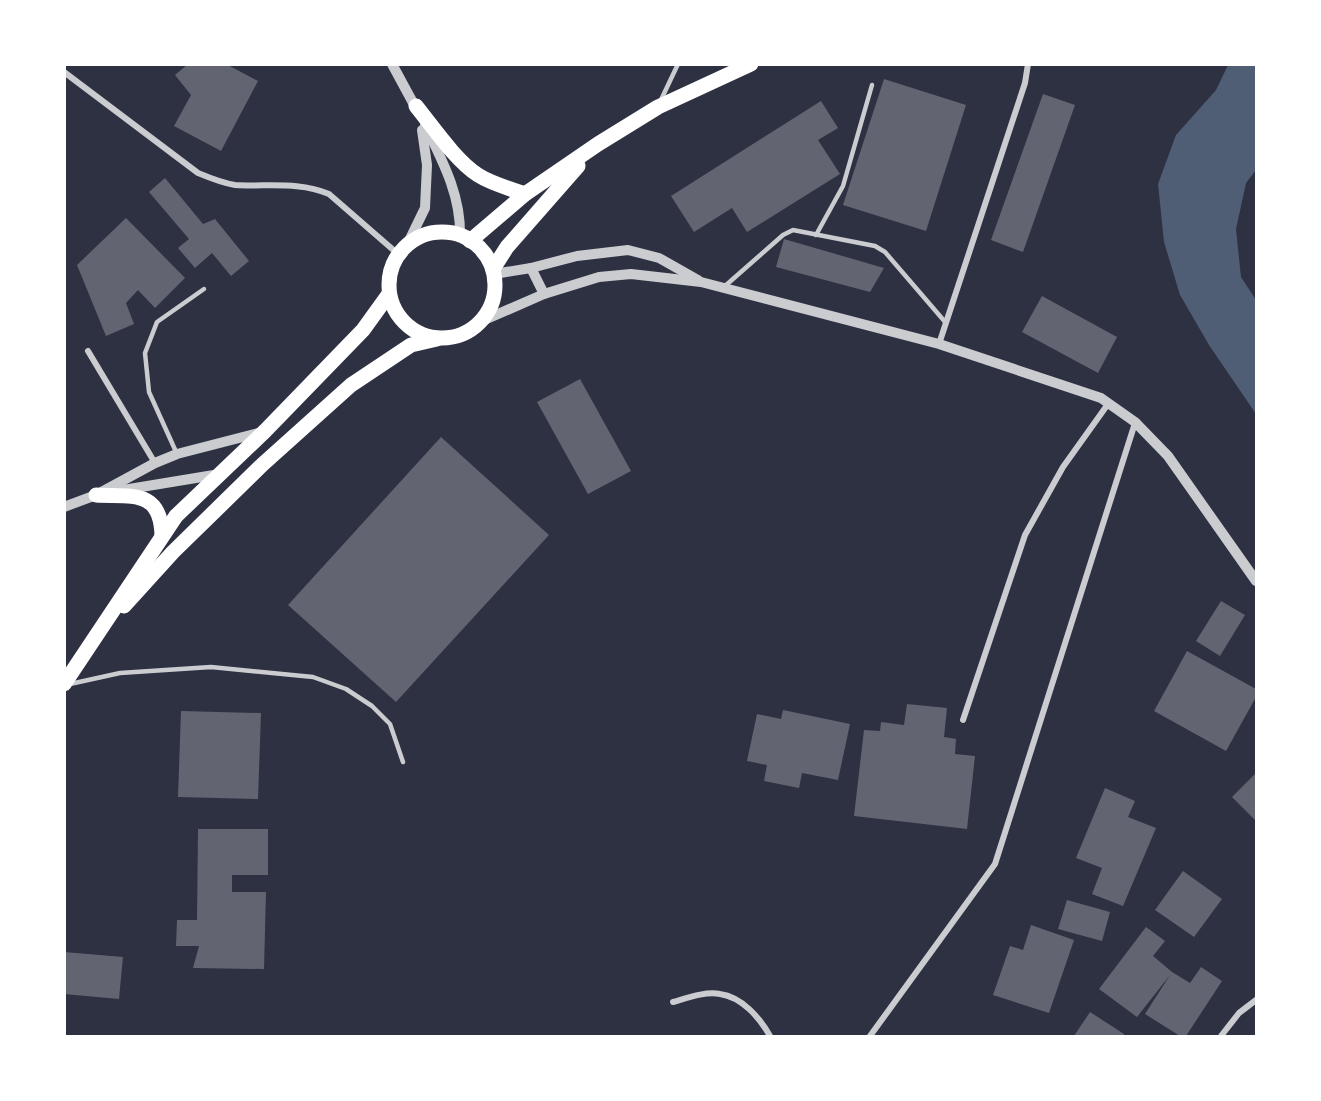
<svg xmlns="http://www.w3.org/2000/svg" width="1321" height="1101" font-family="'Noto Sans',sans-serif">
	<style>
		.water { fill: #4f5d75 }
		.building { fill: #626471 }
		.lines { fill: none; stroke-linecap: round; stroke-linejoin: round }
		.service { stroke: #caccd0; stroke-width: 4.5 }
		.minor { stroke: #caccd0; stroke-width: 6 }
		.tertiary { stroke: #caccd0; stroke-width: 10 }
		.primary { stroke: #fff; stroke-width: 15 }
	</style>
	<rect width="100%" height="100%" fill="#2d3142"/>
	<polygon class="water" points="1228,65 1256,65 1256,170 1246,183 1236,229 1241,277 1256,300 1256,414 1209,345 1180,295 1164,242 1158,184 1176,135 1216,90"/>
	<g class="building">
		<polygon points="188,64 226,64 258,81 221,151 174,126 191,95 175,75"/>
		<polygon points="884,79 966,105 926,231 843,205"/>
		<polygon points="1043,94 1075,105 1023,252 991,240"/>
		<polygon points="821,101 838,128 818,140 840,174 747,232 732,208 694,232 671,196"/>
		<polygon points="165,178 203,224 215,219 249,261 231,276 212,253 195,268 178,248 189,239 149,192"/>
		<polygon points="126,218 185,278 155,308 138,290 126,303 134,324 106,336 77,265"/>
		<polygon points="784,239 884,268 870,292 776,267"/>
		<polygon points="1042,296 1117,337 1098,373 1022,332"/>
		<polygon points="580,379 631,471 588,494 537,402"/>
		<polygon points="441,437 549,535 396,702 288,605"/>
		<polygon points="1221,601 1245,615 1220,656 1196,641"/>
		<polygon points="1187,651 1256,689 1256,697 1226,751 1154,711"/>
		<polygon points="907,704 947,708 944,737 956,739 955,754 975,756 967,829 854,816 864,730 880,731 881,722 904,725"/>
		<polygon points="783,710 850,724 838,780 802,773 799,788 764,781 767,765 747,761 757,714 781,719"/>
		<polygon points="181,711 261,713 258,799 178,797"/>
		<polygon points="1256,773 1256,821 1232,797"/>
		<polygon points="1105,788 1135,801 1128,817 1156,828 1123,906 1092,894 1102,868 1076,858"/>
		<polygon points="198,829 268,829 268,875 232,875 232,892 266,892 264,969 193,968 199,946 176,946 177,920 197,920"/>
		<polygon points="1183,871 1222,899 1194,937 1155,910"/>
		<polygon points="1067,900 1110,912 1102,941 1058,929"/>
		<polygon points="1031,925 1074,940 1049,1013 993,995 1010,946 1023,950"/>
		<polygon points="1146,927 1165,941 1153,956 1172,972 1190,983 1201,967 1222,981 1186,1036 1180,1036 1145,1014 1170,975 1137,1017 1099,989"/>
		<polygon points="64,952 123,957 119,999 64,994"/>
		<polygon points="1090,1012 1124,1034 1123,1036 1074,1036"/>
	</g>
	<g class="lines">
		<g class="service">
			<polyline points="660,102 678,64"/>
			<polyline points="816,235 843,186 872,85"/>
			<polyline points="725,286 783,235 793,230 875,246 885,252 946,323"/>
			<polyline points="177,454 149,392 145,353 157,322 204,289"/>
			<polyline points="70,684 120,673 211,667 313,677 346,689 372,706 390,724 403,762"/>
		</g>
		<g class="minor">
			<path d="M64,72L198,173C210,178 222,183 235,185C267,187 299,181 329,194L398,254"/>
			<polyline points="939,344 1025,83 1028,64"/>
			<polyline points="88,351 155,463"/>
			<polyline points="963,720 1025,535 1063,467 1108,404"/>
			<path d="M673,1002C687,998 706,991 720,994C742,997 760,1018 770,1036"/>
			<polyline points="870,1036 995,864 1135,423"/>
			<polyline points="1221,1036 1239,1013 1256,1000"/>
		</g>
		<g class="tertiary">
			<polyline points="392,64 418,112"/>
			<path d="M425,125C442,160 461,195 460,235"/>
			<polyline points="408,243 425,208 427,165 422,130"/>
			<polyline points="531,268 544,294"/>
			<polyline points="494,274 531,268 577,256 628,250 659,258 698,280"/>
			<polyline points="482,321 544,294 599,277 631,274 701,282 939,344 1101,398 1135,422 1168,456 1256,581"/>
			<polyline points="117,491 220,474"/>
			<polyline points="64,507 96,495 155,463 177,454 262,432"/>
		</g>
		<g class="primary">
			<path d="M416,106C433,127 456,161 478,175C492,184 509,188 525,194"/>
			<circle cx="442" cy="285" r="53"/>
			<polyline points="470,241 525,194 598,144 658,107 751,64"/>
			<polyline points="493,269 507,247 578,166"/>
			<path d="M96,495C132,497 161,489 162,536"/>
			<polyline points="124,606 173,552 263,464 351,385 411,345 437,339"/>
			<polyline points="64,684 176,516 265,431 363,330 389,294"/>
		</g>
	</g>
	<rect width="1321" height="1101" fill="none" stroke="#ffffff" stroke-width="132"/>
</svg>
